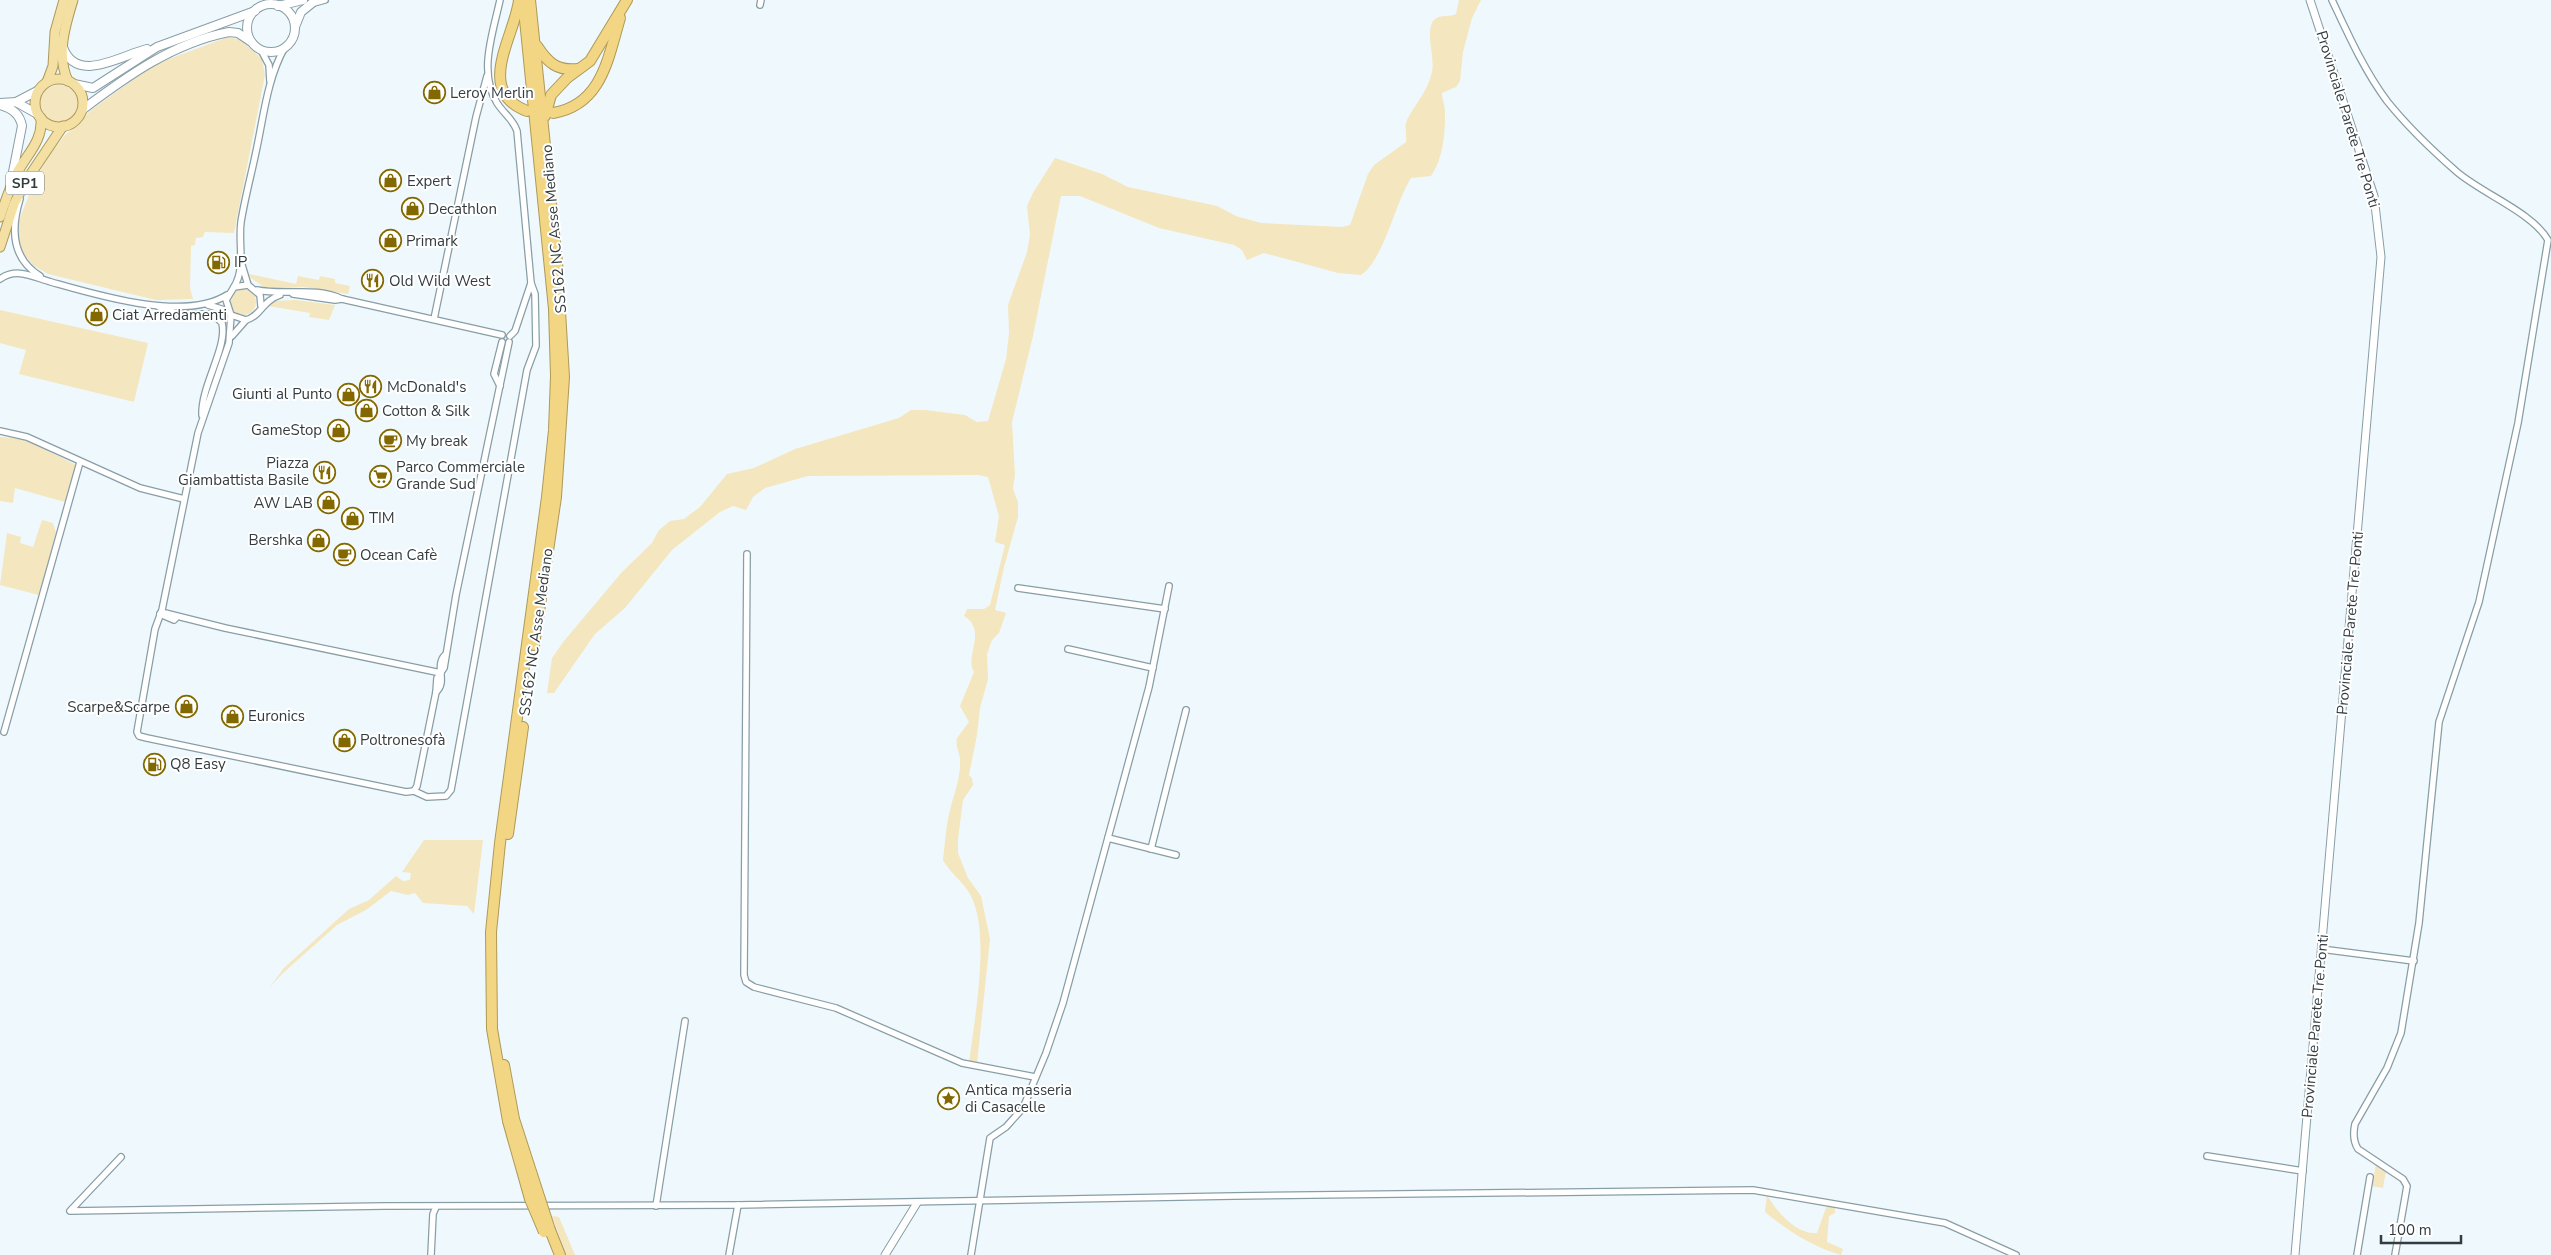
<svg xmlns="http://www.w3.org/2000/svg" width="2551" height="1255" font-family="'Nunito Sans',sans-serif">
	<style>
		.green { fill: #f4e6be }
		.lines { fill: none; stroke-linecap: round; stroke-linejoin: round }
		.minor-casing { stroke: #889ea7; stroke-width: 8 }
		.tertiary-casing { stroke: #889ea7; stroke-width: 9 }
		.secondary-casing { stroke: #889ea7; stroke-width: 10 }
		.primary-casing { stroke: #ad9959; stroke-width: 11 }
		.trunk-casing { stroke: #ad9959; stroke-width: 12 }
		.minor { stroke: #fff; stroke-width: 5.5 }
		.tertiary { stroke: #fff; stroke-width: 7 }
		.secondary { stroke: #fff; stroke-width: 8 }
		.primary { stroke: #f5e0a3; stroke-width: 9 }
		.trunk { stroke: #f2d684; stroke-width: 10 }
		.trunk-bridge-casing { stroke: #ad9959; stroke-width: 12; stroke-linecap: butt }
		.trunk-bridge { stroke: #f2d684; stroke-width: 10 }
		.labels { text-anchor: middle; stroke-width: 4; stroke-linejoin: round; paint-order: stroke }
		.shield { fill: #fff; stroke: #707679; stroke-width: 1 }
		.shield-label { font-size: 14px; font-weight: bold; fill: #333c40 }
		.poi-label { font-size: 15px; fill: #333c40; stroke: #fff; text-anchor: start }
		.street-label { font-size: 15px; fill: #333c40; stroke: #fff }
	</style>
	<rect width="100%" height="100%" fill="#eff9fd"/>
	<g class="green">
		<path d="M1459,0H1481L1472,18L1463,52L1460,81L1456,87L1442,93C1442,100 1445,105 1445,112C1445,133 1444,157 1431,176L1411,178C1394,205 1385,258 1361,275L1338,273L1264,253L1247,260L1242,250L1234,245L1159,228L1080,196H1061L1033,336L1012,422L1015,475L1013,489L1018,502V517L1004,567L995,610L1006,613L999,633L992,640L987,654L988,679L980,708L977,735L969,775L972,778L973,785L963,800L958,839V853L968,878L981,896L990,939L977,1064H969C974,1019 991,936 971,896C964,882 950,873 943,860C945,843 946,825 950,810C954,794 961,777 960,760C960,753 955,746 957,738L969,722L960,706L974,672C964,656 988,631 964,616L967,609H984L990,605L1005,545L995,542L999,516L988,477L978,475L808,476L765,488L753,497L746,510L733,506L720,512L672,550L625,608L595,634L554,693H547L552,658L564,641L622,572L652,543L659,530L670,521L684,519L700,507L727,474L754,468L795,449L899,418L911,410H925L965,415L977,422L988,421L1006,359L1009,333L1008,305L1027,252L1030,235L1027,206L1033,193L1055,158L1102,174L1128,187L1217,206L1236,216L1261,223L1342,227L1350,225L1368,174L1374,165L1406,142C1407,135 1404,126 1407,120C1415,104 1428,91 1432,72C1435,57 1426,36 1432,23C1437,13 1448,18 1456,14Z"/>
		<polygon points="228,37 241,40 262,59 265,75 234,233 205,232 203,237 196,238 195,245 191,246 190,288 193,299 156,300 48,274 33,265 22,251 18,239 18,222 37,176 51,153 65,135 78,125 90,111 142,73 161,62"/>
		<circle cx="59" cy="104" r="19"/>
		<polygon points="249,274 296,284 298,276 319,280 320,276 335,279 335,283 350,286 348,294 303,287 267,289 251,278"/>
		<circle cx="243" cy="302" r="13"/>
		<polygon points="296,300 335,305 329,320 309,317 310,313 268,306 275,301"/>
		<polygon points="0,310 148,343 134,402 19,374 26,350 0,343"/>
		<polygon points="0,437 23,439 22,443 23,440 26,440 76,465 65,502 15,488 13,503 0,501"/>
		<polygon points="42,520 53,523 56,533 39,595 0,585 7,533 21,537 20,543 33,547"/>
		<polygon points="424,840 483,840 474,914 467,906 423,903 415,893 408,895 391,891 366,910 337,925 283,973 269,988 284,968 349,909 369,900 396,876 403,881 410,880 411,873 402,872"/>
		<polygon points="2376,1164 2386,1171 2383,1188 2372,1186"/>
		<path d="M1767,1195C1776,1211 1797,1235 1817,1233L1827,1205L1835,1206V1213L1829,1216L1827,1242L1843,1249L1841,1255C1813,1247 1788,1231 1765,1212Z"/>
		<polygon points="552,1216 559,1217 575,1255 566,1255"/>
	</g>
	<g class="lines">
		<defs>
			<g id="minor">
				<path d="M500,0C493,33 478,72 497,103C504,114 513,119 517,131L531,283L515,331L510,336"/>
				<path d="M2332,0C2348,34 2364,70 2387,101C2407,126 2433,151 2457,172C2483,194 2533,213 2548,240L2518,423L2479,602L2439,722L2419,923L2401,1033L2387,1068L2355,1124C2353,1133 2353,1141 2358,1149L2403,1179L2407,1186L2395,1255"/>
				<polyline points="314,3 325,0"/>
				<polyline points="760,5 761,0"/>
				<polyline points="261,50 269,65 270,81"/>
				<path d="M20,199C11,228 11,258 40,276"/>
				<polyline points="242,265 248,285"/>
				<path d="M0,279C17,267 33,277 51,282C97,295 184,322 227,295"/>
				<path d="M234,287C246,267 238,244 241,222C245,197 252,172 257,147C264,113 268,77 285,47"/>
				<path d="M257,290C286,296 315,286 342,299L502,335"/>
				<polyline points="293,294 335,300 342,299"/>
				<polyline points="208,305 228,311"/>
				<path d="M261,306L260,295L248,285L234,287L226,300L231,315L246,320C261,316 262,301 280,295"/>
				<path d="M159,307L180,314H213L222,323C228,347 201,385 202,415"/>
				<polyline points="231,315 229,343 198,433 162,610 155,629 137,732 139,736 147,738 406,792 414,791 417,786 436,692 437,678 444,668 456,595 509,342"/>
				<polyline points="434,319 476,117 487,76"/>
				<polyline points="232,336 246,320"/>
				<polyline points="500,386 494,374 502,342"/>
				<polyline points="0,431 27,437 140,488 184,499"/>
				<polyline points="747,554 744,975 746,982 754,987 836,1008 962,1063 1035,1077"/>
				<polyline points="1018,588 1165,609"/>
				<polyline points="160,614 165,613 225,628 441,673"/>
				<polyline points="160,614 174,620 176,618"/>
				<polyline points="1068,649 1153,668"/>
				<path d="M436,692C448,682 434,666 445,655"/>
				<polyline points="4,732 80,462"/>
				<polyline points="414,791 427,797 446,796 451,790 527,370 536,346 535,294 531,283"/>
				<polyline points="1108,838 1176,855"/>
				<polyline points="1151,849 1186,710"/>
				<polyline points="2321,949 2414,961"/>
				<polyline points="2207,1156 2303,1171"/>
				<polyline points="121,1157 70,1211 384,1206 738,1205 1234,1196 1753,1190 1945,1223 2016,1255"/>
				<polyline points="656,1206 685,1021"/>
				<polyline points="431,1255 433,1214 436,1207"/>
				<polyline points="729,1255 738,1205"/>
				<polyline points="971,1255 990,1138 1006,1127 1023,1108 1046,1053 1063,1003 1149,687 1169,586"/>
				<polyline points="2357,1255 2370,1177"/>
			</g>
			<g id="tertiary">
				<polyline points="885,1255 917,1203"/>
				<polyline points="2295,1255 2381,257 2374,196 2310,0"/>
			</g>
			<g id="secondary">
				<circle cx="271" cy="28" r="24"/>
				<polyline points="278,6 303,0"/>
				<polyline points="295,27 301,12 316,0"/>
				<path d="M63,47C76,85 122,55 147,49"/>
				<polyline points="74,84 93,88 157,47 255,11"/>
				<polyline points="16,102 39,90"/>
				<polyline points="0,103 16,102 39,115"/>
				<path d="M0,105C12,108 20,114 22,126L12,177"/>
				<path d="M82,110C127,76 173,43 229,32L238,33L250,41"/>
			</g>
			<g id="primary">
				<circle cx="59" cy="103" r="24"/>
				<path d="M68,81C56,55 65,26 73,0"/>
				<polyline points="47,82 53,66 55,32 64,0"/>
				<path d="M0,217C5,202 10,187 17,173C27,154 43,141 41,118"/>
				<polyline points="0,247 14,204 26,181 63,126"/>
			</g>
			<g id="trunk">
				<path d="M519,0C515,36 474,91 527,111"/>
				<polyline points="530,0 557,262 564,377 556,497 534,645"/>
				<path d="M537,46C548,63 557,71 578,69"/>
				<path d="M553,113C602,105 608,58 620,18"/>
				<polyline points="545,116 551,95 567,78 590,61 627,0"/>
				<polyline points="508,834 523,727"/>
				<polyline points="504,1065 514,1119"/>
				<polyline points="508,1121 492,1029 491,932 500,843 547,497 554,430 556,376 554,309 523,0"/>
				<polyline points="550,1230 560,1255"/>
			</g>
		</defs>
		<use href="#minor" class="minor-casing"/>
		<use href="#tertiary" class="tertiary-casing"/>
		<use href="#secondary" class="secondary-casing"/>
		<use href="#primary" class="primary-casing"/>
		<use href="#trunk" class="trunk-casing"/>
		<use href="#minor" class="minor"/>
		<use href="#tertiary" class="tertiary"/>
		<use href="#secondary" class="secondary"/>
		<use href="#primary" class="primary"/>
		<use href="#trunk" class="trunk"/>
		<defs>
			<g id="trunk-bridge">
				<polyline points="514,1119 550,1230"/>
				<polyline points="508,1121 530,1199 544,1232"/>
			</g>
		</defs>
		<use href="#trunk-bridge" class="trunk-bridge-casing"/>
		<use href="#trunk-bridge" class="trunk-bridge"/>
	</g>
	<defs>
		<symbol id="shop-ring" viewBox="-11 -11 22 22"><circle r="9.5" fill="#fff" stroke="#836800" stroke-width="1.5"/><path d="M-5-2.5h2.3a2.7 3.5 0 0 1 5.4 0H5L5.5 6h-11ZM-1.5-2.5h3a1.5 2.3 0 0 0-3 0Z" fill="#836800"/></symbol>
		<symbol id="fuel-ring" viewBox="-11 -11 22 22"><circle r="9.5" fill="#fff" stroke="#836800" stroke-width="1.5"/><path d="M-5.5-6h7V0h2V4h1.3V-2.5L3-4.5l.8-.8L6-3V5H2.5V1h-1V6h-7ZM-4.2-4.7v3.2H.2V-4.7Z" fill="#836800"/></symbol>
		<symbol id="restaurant-ring" viewBox="-11 -11 22 22"><circle r="9.5" fill="#fff" stroke="#836800" stroke-width="1.5"/><path d="M-5-6h1v4h1v-4h1v4h1v-4h1v5L-1.5 .5V6h-2V.5L-5-1ZM5-6V6H3V1.5H1.5Q1.5-4 5-6Z" fill="#836800"/></symbol>
		<symbol id="cafe-ring" viewBox="-11 -11 22 22"><circle r="9.5" fill="#fff" stroke="#836800" stroke-width="1.5"/><path d="M-5.5-4.5H6V0H3Q3 3.5 0 3.5H-2.5Q-5.5 3.5-5.5 0ZM3-3.2v2h1.7v-2ZM-6 4.5H4V6H-6Z" fill="#836800"/></symbol>
		<symbol id="supermarket-ring" viewBox="-11 -11 22 22"><circle r="9.5" fill="#fff" stroke="#836800" stroke-width="1.5"/><path d="M-6-5.5h2.5l.6 2H6L4.5 2H-2.5L-4.4-4H-6ZM-1.5 3.2a1.3 1.3 0 1 0 .1 0ZM3 3.2a1.3 1.3 0 1 0 .1 0Z" fill="#836800"/></symbol>
		<symbol id="sight-ring" viewBox="-11 -11 22 22"><circle r="9.5" fill="#fff" stroke="#836800" stroke-width="1.5"/><path d="M0-6L1.8-2.2L6-1.7L2.9 1.2L3.7 5.4L0 3.3L-3.7 5.4L-2.9 1.2L-6-1.7L-1.8-2.2Z" fill="#836800"/></symbol>
	</defs>
	<g fill-rule="evenodd">
		<use href="#shop-ring" x="422" y="80" width="25" height="25"/>
		<use href="#shop-ring" x="378" y="168" width="25" height="25"/>
		<use href="#shop-ring" x="400" y="196" width="25" height="25"/>
		<use href="#shop-ring" x="378" y="228" width="25" height="25"/>
		<use href="#fuel-ring" x="206" y="250" width="25" height="25"/>
		<use href="#restaurant-ring" x="360" y="268" width="25" height="25"/>
		<use href="#shop-ring" x="84" y="302" width="25" height="25"/>
		<use href="#restaurant-ring" x="358" y="374" width="25" height="25"/>
		<use href="#shop-ring" x="336" y="382" width="25" height="25"/>
		<use href="#shop-ring" x="354" y="398" width="25" height="25"/>
		<use href="#shop-ring" x="326" y="418" width="25" height="25"/>
		<use href="#cafe-ring" x="378" y="428" width="25" height="25"/>
		<use href="#restaurant-ring" x="312" y="460" width="25" height="25"/>
		<use href="#supermarket-ring" x="368" y="464" width="25" height="25"/>
		<use href="#shop-ring" x="316" y="490" width="25" height="25"/>
		<use href="#shop-ring" x="340" y="506" width="25" height="25"/>
		<use href="#shop-ring" x="306" y="528" width="25" height="25"/>
		<use href="#cafe-ring" x="332" y="542" width="25" height="25"/>
		<use href="#shop-ring" x="174" y="694" width="25" height="25"/>
		<use href="#shop-ring" x="220" y="704" width="25" height="25"/>
		<use href="#shop-ring" x="332" y="728" width="25" height="25"/>
		<use href="#fuel-ring" x="142" y="752" width="25" height="25"/>
		<use href="#sight-ring" x="936" y="1086" width="25" height="25"/>
	</g>
	<g class="labels">
		<rect class="shield" x="6" y="171.5" width="38" height="23" rx="4"/>
		<g class="shield-label">
			<text x="25" y="188">SP1</text>
		</g>
		<g class="poi-label">
			<text x="450" y="98">Leroy Merlin</text>
			<text x="407" y="186">Expert</text>
			<text x="428" y="214">Decathlon</text>
			<text x="406" y="246">Primark</text>
			<text x="234" y="267">IP</text>
			<text x="389" y="286">Old Wild West</text>
			<text x="112" y="320">Ciat Arredamenti</text>
			<text x="387" y="392">McDonald's</text>
			<text x="332" y="399" text-anchor="end">Giunti al Punto</text>
			<text x="382" y="416">Cotton &amp; Silk</text>
			<text x="322" y="435" text-anchor="end">GameStop</text>
			<text x="406" y="446">My break</text>
			<text x="309" y="468" text-anchor="end">Piazza<tspan x="309" dy="17">Giambattista Basile</tspan></text>
			<text x="396" y="472">Parco Commerciale<tspan x="396" dy="17">Grande Sud</tspan></text>
			<text x="313" y="508" text-anchor="end">AW LAB</text>
			<text x="369" y="523">TIM</text>
			<text x="303" y="545" text-anchor="end">Bershka</text>
			<text x="360" y="560">Ocean Cafè</text>
			<text x="170" y="712" text-anchor="end">Scarpe&amp;Scarpe</text>
			<text x="248" y="721">Euronics</text>
			<text x="360" y="745">Poltronesofà</text>
			<text x="170" y="769">Q8 Easy</text>
			<text x="965" y="1095">Antica masseria<tspan x="965" dy="17">di Casacelle</tspan></text>
		</g>
		<g class="street-label">
			<text transform="translate(2348 119) rotate(73)" y="5">Provinciale Parete Tre Ponti</text>
			<text transform="translate(554 229) rotate(-95)" y="5">SS162 NC Asse Mediano</text>
			<text transform="translate(2350 623) rotate(-85)" y="5">Provinciale Parete Tre Ponti</text>
			<text transform="translate(536 632) rotate(-82)" y="5">SS162 NC Asse Mediano</text>
			<text transform="translate(2315 1026) rotate(-85)" y="5">Provinciale Parete Tre Ponti</text>
		</g>
	</g>
	<path d="M2381 1235v8h80v-8" fill="none" stroke="#333c40" stroke-width="2.5"/>
	<text x="2388" y="1235" font-size="15" fill="#333c40" stroke="#ffffff" stroke-width="4" paint-order="stroke">100 m</text>
</svg>
